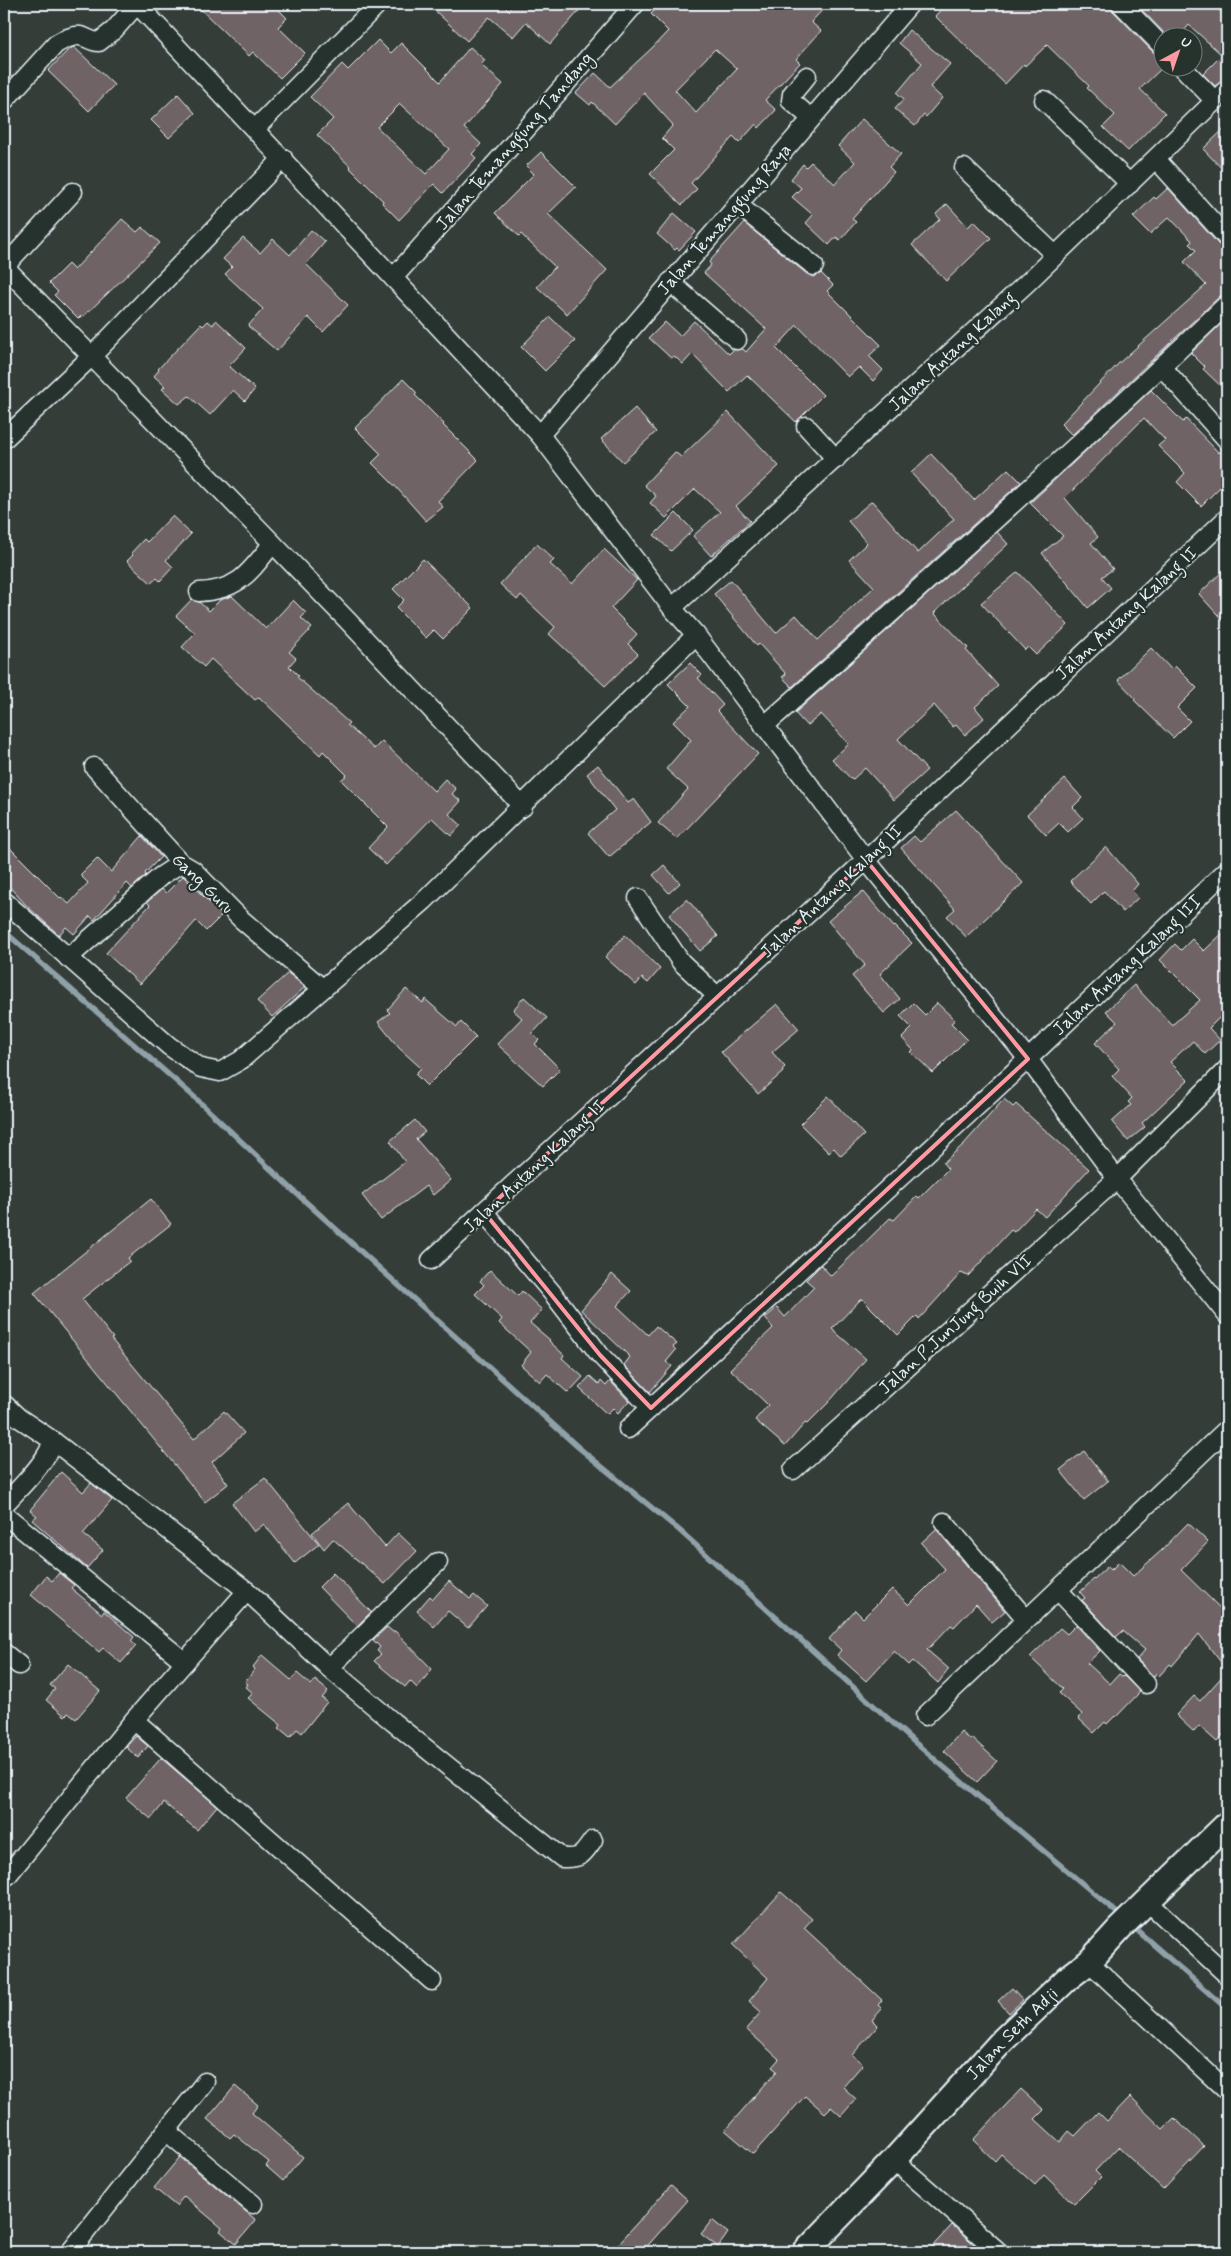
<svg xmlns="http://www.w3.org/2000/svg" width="1231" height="2256" font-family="Mynerve,sans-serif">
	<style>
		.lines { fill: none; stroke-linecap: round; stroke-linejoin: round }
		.stream { stroke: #90a1a9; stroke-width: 5.5 }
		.building { fill: #6f6366; stroke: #e8f1f8; fill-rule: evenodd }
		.street-casing { stroke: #e8f1f8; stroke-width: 21 }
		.secondary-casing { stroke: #e8f1f8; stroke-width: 28 }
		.street { stroke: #26332d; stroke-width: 18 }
		.secondary { stroke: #26332d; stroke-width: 24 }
		.marked { fill: none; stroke: #ff9aa2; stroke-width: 4; stroke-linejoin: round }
		.labels { text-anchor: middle; stroke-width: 4.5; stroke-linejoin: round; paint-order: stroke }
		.street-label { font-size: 18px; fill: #e8f1f8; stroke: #26332d }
	</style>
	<rect width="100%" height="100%" fill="#353d38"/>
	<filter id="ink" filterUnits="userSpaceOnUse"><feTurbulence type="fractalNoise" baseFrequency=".02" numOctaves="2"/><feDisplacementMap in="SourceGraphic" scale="10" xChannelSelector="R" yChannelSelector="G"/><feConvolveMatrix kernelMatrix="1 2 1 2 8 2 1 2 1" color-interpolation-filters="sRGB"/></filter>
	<g filter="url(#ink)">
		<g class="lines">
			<g class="stream">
				<polyline points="4,931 192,1095 296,1193 578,1447 679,1530 913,1741 1122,1917"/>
				<polyline points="1131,1925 1227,2009"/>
			</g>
		</g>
		<g class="building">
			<polygon points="195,4 273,4 287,18 278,27 305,53 280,78 253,52 249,56"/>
			<polygon points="428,4 502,4 508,10 514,4 585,4 550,44 526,22 513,37 489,17 467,41"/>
			<path d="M661,4H828L811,22L821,31L796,59L800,63L765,100L776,110L759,128L756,124L739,143L733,137L691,183L697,189L682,205L650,174L674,150L662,138L673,125L644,93L615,124L592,102L590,105L576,93L595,73L610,87L652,48L668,31L651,14ZM715,49L737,69L696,113L675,90Z"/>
			<polygon points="946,4 1111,4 1113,11 1156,55 1164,58 1164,66 1140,89 1165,113 1128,151 1103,127 1115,115 1087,88 1089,86 1047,45 1025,66 1024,64 1005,84 935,16"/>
			<polygon points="1136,4 1212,4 1227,17 1227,79 1215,86 1203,74 1222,55 1189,25 1178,38 1169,38"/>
			<polygon points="909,30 950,64 930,87 942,98 926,117 924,115 915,126 895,109 904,99 897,93 922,63 899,43"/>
			<path d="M378,40L391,53L401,43L440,82L470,47L485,60L481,65L503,84L464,128L481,144L472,154L476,158L443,193L434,184L399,220L382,203L383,201L350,168L351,167L317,135L333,119L310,97L342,64L348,70ZM400,104L449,149L426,174L377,127Z"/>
			<polygon points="74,47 114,85 89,111 48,71 69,49"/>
			<polygon points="178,94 195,113 169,138 151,120"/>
			<polygon points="862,119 901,154 889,167 894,172 852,219 856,222 840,240 836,237 829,245 806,223 813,215 792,197 801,188 791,179 803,164 806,167 811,162 835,184 855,162 838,146"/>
			<polygon points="1227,126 1227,174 1203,149"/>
			<polygon points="541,152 576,187 548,214 607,270 567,314 537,287 555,267 521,234 519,236 495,213 534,174 526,166"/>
			<polygon points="1168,188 1219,245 1227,249 1227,294 1220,296 1072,435 1061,424 1119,363 1206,285 1184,262 1196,250 1189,244 1192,241 1169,217 1150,234 1133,217 1154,197 1156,199"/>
			<polygon points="947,204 968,227 974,221 991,238 946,281 912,245 940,219 936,214"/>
			<polygon points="674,213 696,232 679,250 677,248 675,250 657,234"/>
			<polygon points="122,219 137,232 142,227 160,243 107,294 83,317 81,316 78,319 54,295 58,292 49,283 68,264 74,270"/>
			<polygon points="744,223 807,274 813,277 821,273 833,285 827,291 881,345 869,356 883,370 873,381 859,367 848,377 797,325 776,348 823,395 796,422 747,375 729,392 692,354 683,364 674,356 671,358 649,338 665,322 680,336 694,321 729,354 733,350 743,349 746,352 766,329 704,273 711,265 709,262"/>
			<polygon points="311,230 325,242 306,264 348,305 323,332 308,317 277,351 248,326 263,309 225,274 232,267 223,259 243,238 260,253 273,239 290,255"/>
			<polygon points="550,317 575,341 545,371 521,347"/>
			<polygon points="1227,318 1227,392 1203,369 1205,367 1191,353"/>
			<polygon points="216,320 246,348 229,366 255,389 245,401 233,390 210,415 189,396 179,404 162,389 165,386 154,376 159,370 158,369 201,324 203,326 208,321 213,325"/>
			<polygon points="403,379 417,393 415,395 444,424 443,425 478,460 438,501 443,507 426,521 395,486 372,463 381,454 355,428"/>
			<polygon points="1151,390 1183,422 1186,419 1219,453 1223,449 1227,450 1227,480 1201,506 1177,482 1185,473 1158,446 1165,440 1144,418 1065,498 1098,537 1091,543 1113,569 1102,577 1111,588 1088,608 1042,553 1063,536 1030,503"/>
			<polygon points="635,408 656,432 623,462 601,439"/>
			<polygon points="728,412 779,466 736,506 750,521 711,556 693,536 720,512 695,489 666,518 650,503 656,496 644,485 675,452 681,457"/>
			<polygon points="931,454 974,500 1008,469 1021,482 792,687 782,677 786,674 759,644 757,646 714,594 731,580 776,633 796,615 818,640 874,587 849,560 867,543 848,521 872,501 918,553 954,519 911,473"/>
			<polygon points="676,513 693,530 671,551 654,535"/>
			<polygon points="172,516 191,534 166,560 173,567 160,581 157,578 151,583 127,561 133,555 131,553 144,539 147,542"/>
			<polygon points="997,532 1008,544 934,613 968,648 966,650 998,686 975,707 984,718 965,735 956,725 953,727 934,705 898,739 927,770 894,800 865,768 852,780 832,759 849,744 821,714 807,726 795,713"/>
			<polygon points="537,544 554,560 550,564 572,584 604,549 637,580 611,608 637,634 628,644 638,654 605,686 549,634 555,627 521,595 517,600 500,584"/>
			<polygon points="423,559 473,608 443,639 434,630 426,638 396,608 404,600 393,589"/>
			<polygon points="1227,567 1227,625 1199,594"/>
			<polygon points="1018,572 1068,625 1036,655 1028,647 1025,650 981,603"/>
			<polygon points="232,596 266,629 293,600 306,613 301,618 312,628 289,652 296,658 289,666 299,676 297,677 349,723 347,725 374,749 382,741 434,791 445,779 456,789 452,794 461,801 449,814 461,825 451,836 432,818 386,865 368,848 388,827 341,780 347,775 323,751 320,755 259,697 255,700 211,659 204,667 182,647 195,633 176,616 192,599 199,602 209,611 220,600"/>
			<polygon points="1151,648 1172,670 1175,666 1197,688 1177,708 1190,721 1173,738 1134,700 1135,698 1118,680"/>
			<polygon points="690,663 702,675 698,678 723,705 717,711 758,754 677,839 658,823 688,789 666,769 691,740 673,722 690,706 668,684"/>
			<polygon points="598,765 628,803 634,799 651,822 609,857 588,833 615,810 587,774"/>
			<polygon points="1065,779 1082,798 1073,807 1083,818 1068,832 1059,823 1046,835 1027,815"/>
			<polygon points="956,810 1023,883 966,937 947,916 955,909 901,848 914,836 920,842"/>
			<polygon points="142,836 161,857 145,873 146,875 132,888 127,883 94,920 90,916 74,934 66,927 59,935 27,906 4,881 4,842 60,898 61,897 69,904 88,883 80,875 97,858 111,872"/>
			<polygon points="1106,847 1138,884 1132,891 1138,898 1123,912 1104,891 1091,904 1070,881"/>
			<polygon points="664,865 680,883 669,893 653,875"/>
			<polygon points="183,876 222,915 206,931 196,921 140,984 106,953 150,905 147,902 162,889 166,893"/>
			<polygon points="863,891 894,927 895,926 912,943 880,974 900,999 884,1013 852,976 865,965 828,921"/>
			<polygon points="687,899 718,936 700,951 669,915"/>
			<polygon points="1227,929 1227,1010 1209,1028 1220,1040 1205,1054 1193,1041 1170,1062 1188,1080 1142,1123 1145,1127 1128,1141 1112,1122 1131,1105 1128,1102 1132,1098 1112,1076 1119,1069 1095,1043 1117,1022 1106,1011 1134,985 1172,1025 1200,1000 1160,960 1175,944 1181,950 1192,939 1204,951"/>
			<polygon points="625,935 660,969 648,983 642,978 636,985 605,957"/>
			<polygon points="288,973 305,987 272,1017 257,1001"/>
			<polygon points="406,989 423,1003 425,999 457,1027 461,1022 476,1037 427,1086 415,1074 421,1068 399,1048 378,1022 390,1013 387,1010"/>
			<polygon points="524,997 547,1018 532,1034 539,1040 535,1044 560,1069 543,1086 497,1044 522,1018 513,1010"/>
			<polygon points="913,1003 925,1015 937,1003 955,1020 951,1023 967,1039 933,1073 911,1052 913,1050 902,1038 912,1028 900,1016"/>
			<polygon points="777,1004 799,1029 772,1052 785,1067 782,1070 783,1072 758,1094 721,1052"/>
			<polygon points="828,1096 864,1135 841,1156 834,1148 829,1153 800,1124"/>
			<polygon points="1004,1099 1013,1107 1016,1104 1089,1169 1045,1217 1036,1209 1014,1232 1011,1230 968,1276 961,1273 919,1319 917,1316 898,1335 862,1299 860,1300 832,1329 866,1359 829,1402 807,1424 805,1423 785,1446 755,1420 768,1405 730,1369 773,1328 765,1318 777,1308 785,1317 814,1287 806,1280 821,1265 831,1276 890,1218 894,1220 917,1196 919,1198 948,1169 943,1163 964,1144"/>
			<polygon points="415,1120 425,1132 416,1139 451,1180 433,1195 426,1186 381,1220 362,1195 405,1162 390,1141"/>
			<polygon points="151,1199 171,1224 128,1258 130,1261 82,1299 113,1338 111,1339 194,1439 224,1411 244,1433 212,1462 228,1484 205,1502 34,1293"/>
			<polygon points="490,1270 518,1296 522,1291 542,1310 530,1323 550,1340 549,1341 564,1355 562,1358 583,1377 568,1393 547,1374 540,1382 521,1365 531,1352 499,1323 502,1319 475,1294 484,1285 480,1281"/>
			<polygon points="612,1274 631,1291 617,1306 648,1335 656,1326 677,1344 673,1347 676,1350 666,1362 672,1366 650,1392 624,1365 630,1357 581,1310"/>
			<polygon points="590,1376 599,1384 601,1381 606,1386 610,1381 629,1401 618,1413 613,1408 607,1414 579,1388"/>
			<polygon points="1084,1451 1108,1481 1084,1500 1060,1470"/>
			<polygon points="61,1472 83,1492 91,1483 112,1500 83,1534 103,1550 87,1568 32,1520 37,1516 30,1510"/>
			<polygon points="265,1478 319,1544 295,1563 264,1524 254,1532 232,1503"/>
			<polygon points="348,1503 385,1547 398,1533 417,1551 385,1584 333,1539 324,1549 312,1533"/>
			<polygon points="1188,1523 1208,1542 1181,1570 1223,1611 1221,1613 1227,1621 1227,1670 1199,1634 1172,1666 1170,1664 1159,1676 1156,1673 1154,1677 1137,1659 1145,1650 1123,1631 1116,1637 1082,1600 1085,1598 1080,1592 1108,1566 1111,1570 1119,1562 1133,1576 1162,1550"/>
			<polygon points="936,1529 1005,1611 992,1622 976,1604 954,1627 951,1625 927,1650 949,1669 938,1683 913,1661 909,1665 894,1651 866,1681 837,1655 841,1650 829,1639 855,1610 863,1618 892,1589 909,1605 945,1569 921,1543"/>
			<polygon points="59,1573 74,1585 71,1588 102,1614 104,1611 134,1637 131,1641 136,1646 121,1663 103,1648 99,1652 31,1595 46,1576 52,1581"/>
			<polygon points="333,1573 371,1612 357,1626 319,1587"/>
			<polygon points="449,1581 470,1599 474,1595 487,1606 468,1628 448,1611 434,1627 417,1611 430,1596 433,1599"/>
			<polygon points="1076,1625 1100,1651 1087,1663 1110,1684 1119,1674 1123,1677 1124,1676 1140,1692 1116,1717 1115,1716 1107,1724 1105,1722 1094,1733 1078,1718 1082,1714 1059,1693 1063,1689 1030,1657 1060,1628 1067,1634"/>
			<polygon points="387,1627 393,1632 395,1631 432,1669 417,1688 410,1681 405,1687 374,1661 381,1654 377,1651 380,1647 373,1640"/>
			<polygon points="262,1655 291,1680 297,1673 311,1685 315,1680 328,1691 322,1698 327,1702 302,1733 297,1729 290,1737 279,1728 281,1725 248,1698 253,1693 246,1687 248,1684 245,1682 255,1669 253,1667"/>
			<polygon points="68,1664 100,1691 76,1719 68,1713 65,1716 46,1700 55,1689 50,1685"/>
			<polygon points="1227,1671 1227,1730 1217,1742 1199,1726 1194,1732 1176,1715 1194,1696 1200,1701"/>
			<polygon points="961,1732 971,1740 972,1738 997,1761 977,1782 944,1751"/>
			<polygon points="136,1736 148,1746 138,1758 126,1747"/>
			<polygon points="161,1758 217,1806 197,1830 164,1803 151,1819 126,1798"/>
			<polygon points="781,1892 812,1919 804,1928 882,2000 878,2005 882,2009 872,2020 878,2026 852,2055 863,2064 843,2087 856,2099 841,2116 831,2107 825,2113 805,2096 753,2154 725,2130 777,2071 772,2067 779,2059 746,2029 761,2012 749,2001 768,1978 733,1945"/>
			<polygon points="1012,1988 1023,2000 1009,2013 998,2001"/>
			<polygon points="235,2086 258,2105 252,2113 303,2157 283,2181 266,2166 269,2162 234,2134 230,2138 207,2119"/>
			<polygon points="1021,2089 1044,2110 1035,2119 1060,2142 1069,2131 1075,2136 1098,2112 1107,2121 1130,2097 1163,2129 1174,2118 1204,2146 1163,2189 1118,2147 1095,2171 1101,2177 1074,2204 1044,2175 1035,2185 1001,2154 995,2161 973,2140"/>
			<polygon points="180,2157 256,2220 236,2244 220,2231 222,2228 184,2196 176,2206 154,2188"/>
			<polygon points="671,2185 688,2200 642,2252 611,2252"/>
			<polygon points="712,2220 728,2233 718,2247 701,2234"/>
			<polygon points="952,2225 983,2252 927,2252"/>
		</g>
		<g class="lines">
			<defs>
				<g id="street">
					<polyline points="137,4 540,435 672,608 696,635 866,860 1028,1059 1117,1179 1227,1315"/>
					<polyline points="1121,4 1164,48"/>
					<polyline points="1183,68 1215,101"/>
					<polyline points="807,76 792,94 791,101 811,118"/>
					<polyline points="1044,100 1130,184"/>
					<path d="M4,101L56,44C63,40 72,35 80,36C87,37 91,42 99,42L114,30L137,4"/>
					<polyline points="255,129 378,4"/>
					<polyline points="1156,159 1227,238"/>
					<polyline points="964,168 1055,255"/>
					<polyline points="737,204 814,266"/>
					<polyline points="4,266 348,621 523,807"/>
					<polyline points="4,267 73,192"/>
					<polyline points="393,278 528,127 635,4"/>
					<polyline points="670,282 737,340"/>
					<polyline points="1162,367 1227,440"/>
					<polyline points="806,426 836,459"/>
					<polyline points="540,435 910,4"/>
					<polyline points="4,439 92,356 283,158"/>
					<path d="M199,592C239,590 249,573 272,544"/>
					<polyline points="672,608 1028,282 1227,89"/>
					<path d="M764,726C920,588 1076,449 1227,304"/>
					<polyline points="94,767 181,863 193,870 241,919 322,988"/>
					<polyline points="638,898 681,962 717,996"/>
					<polyline points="4,901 169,1046 201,1068 220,1072 241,1060 424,901 696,635"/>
					<polyline points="68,958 161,876 181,863"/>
					<polyline points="484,1212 554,1295 600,1355 651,1408"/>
					<polyline points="431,1260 866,860 1227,518"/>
					<path d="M4,1404L19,1418L52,1440C51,1459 17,1490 4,1505"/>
					<polyline points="628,1429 1028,1059 1227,870"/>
					<path d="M52,1440L247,1591L329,1668L393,1722L562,1858C582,1859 583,1854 593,1840"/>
					<polyline points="793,1470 1117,1179 1227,1069"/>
					<polyline points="4,1514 185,1662"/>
					<polyline points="944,1522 1026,1619"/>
					<polyline points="1058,1590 1146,1684"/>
					<polyline points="247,1591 134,1720 432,1981"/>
					<polyline points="4,1653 19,1665"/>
					<polyline points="329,1668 438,1562"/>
					<polyline points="925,1716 1227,1429"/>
					<polyline points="7,1876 134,1720"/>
					<polyline points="1147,1901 1227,1975"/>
					<polyline points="1089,1962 1227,2091"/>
					<polyline points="166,2131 253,2204"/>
					<polyline points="894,2160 999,2252"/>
					<polyline points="70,2252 205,2082"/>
				</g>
				<g id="secondary">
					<path id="s1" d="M805,2252L894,2160L1003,2040L1068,1978L1089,1962L1120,1928L1227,1824"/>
				</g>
			</defs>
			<use href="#street" class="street-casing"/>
			<use href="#secondary" class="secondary-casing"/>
			<use href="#street" class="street"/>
			<use href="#secondary" class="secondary"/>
		</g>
	</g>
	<path class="marked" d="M866,860L1028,1059L651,1408L600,1355L484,1212Z"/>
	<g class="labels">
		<g class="street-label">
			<text transform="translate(514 141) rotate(-49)" y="6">Jalan Temanggung Tandang</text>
			<text transform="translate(724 219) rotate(-49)" y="6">Jalan Temanggung Raya</text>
			<text transform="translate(952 351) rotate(-43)" y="6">Jalan Antang Kalang</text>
			<text transform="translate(1126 613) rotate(-43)" y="6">Jalan Antang Kalang II</text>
			<text transform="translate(203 883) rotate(44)" y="6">Gang Guru</text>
			<text transform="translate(831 891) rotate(-43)" y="6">Jalan Antang Kalang II</text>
			<text transform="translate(1127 965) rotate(-43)" y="6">Jalan Antang Kalang III</text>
			<text transform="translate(534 1166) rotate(-43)" y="6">Jalan Antang Kalang II</text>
			<text transform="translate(955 1324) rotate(-42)" y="6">Jalan P.JunJung Buih VII</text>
			<text dy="6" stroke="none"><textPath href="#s1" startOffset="301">Jalan Seth Adji</textPath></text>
		</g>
	</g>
	<rect width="1231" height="2256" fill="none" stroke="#26332d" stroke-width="20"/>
	<rect x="10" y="10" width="1211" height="2236" fill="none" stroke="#e8f1f8" stroke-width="2" filter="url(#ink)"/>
	<g transform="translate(1178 52) rotate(40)"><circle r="24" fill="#26332d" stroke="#747f7e"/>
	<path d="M0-4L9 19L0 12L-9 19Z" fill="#ff9aa2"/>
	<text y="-8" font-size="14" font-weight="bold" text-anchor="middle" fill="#e8f1f8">U</text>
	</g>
</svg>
